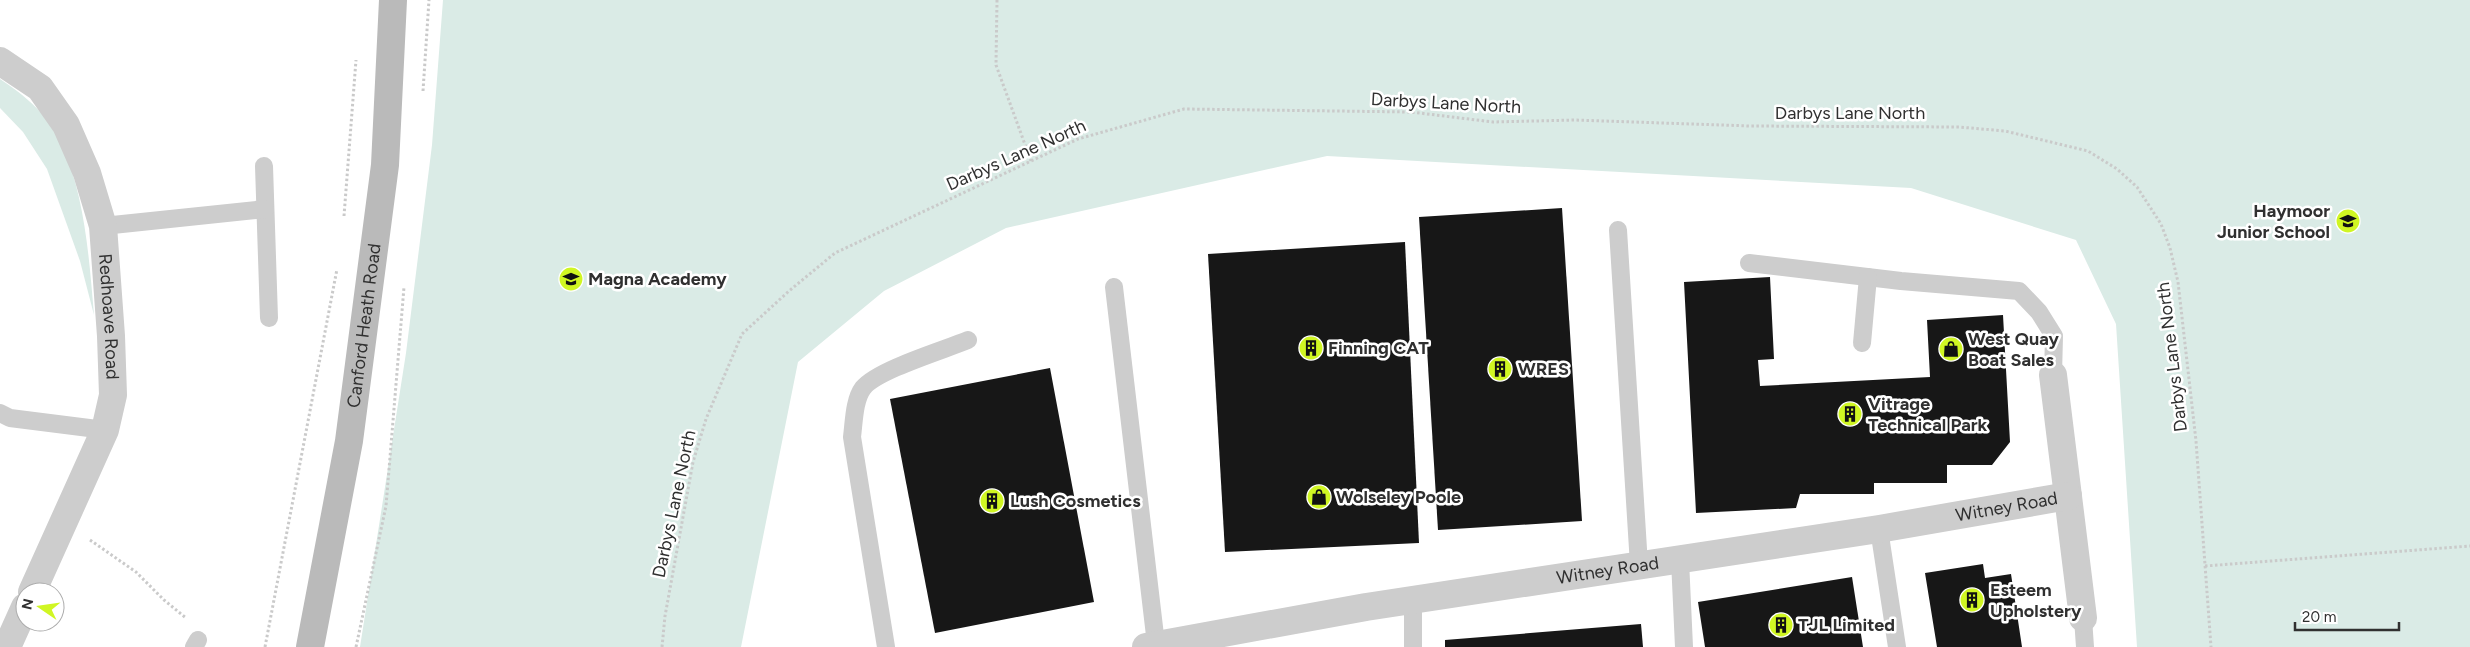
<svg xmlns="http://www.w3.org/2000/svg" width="2470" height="647" font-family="Figtree,sans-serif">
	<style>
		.green { fill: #daebe6 }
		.building { fill: #171717 }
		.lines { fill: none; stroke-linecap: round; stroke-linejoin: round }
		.path { stroke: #cacaca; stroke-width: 3; stroke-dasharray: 2.5 2.5; stroke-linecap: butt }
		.service { stroke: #cdcdcd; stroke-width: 18 }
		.minor { stroke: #cdcdcd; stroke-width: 28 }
		.secondary { stroke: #bababa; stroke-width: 28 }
		.labels { text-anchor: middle; stroke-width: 5; stroke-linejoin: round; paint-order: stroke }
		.street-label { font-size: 18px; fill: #303030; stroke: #fff }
		.poi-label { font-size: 18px; font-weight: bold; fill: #303030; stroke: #fff; text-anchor: start }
	</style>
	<rect width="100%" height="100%" fill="#fff"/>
	<g class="green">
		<polygon points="443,0 2470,0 2470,647 2137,647 2116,324 2076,240 1911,188 1327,156 1006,228 884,291 798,362 741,647 360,647 406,353 432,145"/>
		<path d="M0,79C23,94 50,116 61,142C85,196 89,257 94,315L80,261L47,169L23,132L0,108Z"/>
	</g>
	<g class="building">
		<polygon points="1562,208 1582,521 1438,530 1419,217"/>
		<polygon points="1405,242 1419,543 1225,552 1208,254"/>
		<polygon points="1770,277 1774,359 1758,360 1760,386 1930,377 1927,320 2003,315 2010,442 1992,465 1947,465 1947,483 1874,483 1874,494 1800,494 1796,508 1696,513 1684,282"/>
		<polygon points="1050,368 1094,602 935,633 890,399"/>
		<polygon points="1983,564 1985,578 2011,574 2022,647 1937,647 1925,573"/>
		<polygon points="1852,577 1863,647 1705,647 1698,602"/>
		<polygon points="1641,624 1643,647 1445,647 1445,640"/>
	</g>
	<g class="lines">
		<g class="path">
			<polyline points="997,0 996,65 1031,161"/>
			<polyline points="423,91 429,0"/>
			<polyline points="344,216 356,60"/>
			<polyline points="90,540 136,572 164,600 186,618"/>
			<polyline points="2205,566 2470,546"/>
			<polyline points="265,647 337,269"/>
			<polyline points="356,647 386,506 404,287"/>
			<polyline points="662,647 665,616 693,462 706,419 742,334 789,291 835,253 1078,139 1184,109 1411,112 1493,122 1575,120 1750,126 1959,127 2005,131 2088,151 2117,169 2137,187 2161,224 2170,248 2178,282 2196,441 2211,647"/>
		</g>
		<g class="service">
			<polyline points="264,166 269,318"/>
			<polyline points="103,226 265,209"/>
			<polyline points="1618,230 1639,565"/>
			<polyline points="1749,263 1901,281 2019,291 2039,312 2054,336 2053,375"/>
			<polyline points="1114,287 1156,644"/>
			<polyline points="1862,343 1868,277"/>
			<polyline points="0,413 10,418 105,430"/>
			<polyline points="1879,529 1897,647"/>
			<polyline points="1680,560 1684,647"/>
			<polyline points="2083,618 2085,647"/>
			<polyline points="194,647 198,640"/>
			<path d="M886,647L852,437C854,422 854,400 863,388C877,370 944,350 968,340"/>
			<polyline points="1413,647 1413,600"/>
		</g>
		<g class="minor">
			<path id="s1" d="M0,61L40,88L66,125L87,173L103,226L111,336L113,395L105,430L32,592"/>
			<polyline points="2053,375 2083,618"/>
			<polyline points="7,647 25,607"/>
			<path id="s2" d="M1146,647L1366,607L1879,529L2068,496"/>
		</g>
		<path class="secondary" id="s3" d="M310,647L349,441L385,165L393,0"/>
	</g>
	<defs>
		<symbol id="school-disc" viewBox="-11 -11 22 22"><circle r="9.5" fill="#d0f623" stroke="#fff"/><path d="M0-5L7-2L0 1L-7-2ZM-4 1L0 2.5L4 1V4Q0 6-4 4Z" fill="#111"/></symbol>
		<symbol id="building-disc" viewBox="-11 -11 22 22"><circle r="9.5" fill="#d0f623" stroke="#fff"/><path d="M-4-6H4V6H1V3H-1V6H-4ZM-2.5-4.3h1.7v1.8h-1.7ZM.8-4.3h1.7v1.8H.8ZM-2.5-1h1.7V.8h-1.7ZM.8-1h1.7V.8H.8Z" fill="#111"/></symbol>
		<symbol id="shop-disc" viewBox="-11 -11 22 22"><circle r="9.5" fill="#d0f623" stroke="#fff"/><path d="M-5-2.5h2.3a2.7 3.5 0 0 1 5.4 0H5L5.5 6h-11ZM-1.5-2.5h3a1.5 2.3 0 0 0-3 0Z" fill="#111"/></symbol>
	</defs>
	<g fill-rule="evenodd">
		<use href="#school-disc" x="2334" y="207" width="28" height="28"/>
		<use href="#school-disc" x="557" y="265" width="28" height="28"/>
		<use href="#building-disc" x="1297" y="334" width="28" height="28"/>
		<use href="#shop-disc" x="1937" y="335" width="28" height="28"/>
		<use href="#building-disc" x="1486" y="355" width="28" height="28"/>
		<use href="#building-disc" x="1836" y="400" width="28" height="28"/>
		<use href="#shop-disc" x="1305" y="483" width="28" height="28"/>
		<use href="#building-disc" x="978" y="487" width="28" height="28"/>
		<use href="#building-disc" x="1958" y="586" width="28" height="28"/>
		<use href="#building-disc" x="1767" y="611" width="28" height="28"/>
	</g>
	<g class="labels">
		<g class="street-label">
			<text transform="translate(1446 103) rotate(3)" y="6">Darbys Lane North</text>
			<text x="1850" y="119">Darbys Lane North</text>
			<text transform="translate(1016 155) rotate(-24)" y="6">Darbys Lane North</text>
			<text dy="6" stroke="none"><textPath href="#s1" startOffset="292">Redhoave Road</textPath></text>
			<text dy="6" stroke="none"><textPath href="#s3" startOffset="326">Canford Heath Road</textPath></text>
			<text transform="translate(2172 357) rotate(-97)" y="6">Darbys Lane North</text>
			<text transform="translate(674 504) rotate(-78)" y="6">Darbys Lane North</text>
			<text dy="6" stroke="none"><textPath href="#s2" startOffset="872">Witney Road</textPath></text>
			<text dy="6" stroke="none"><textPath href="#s2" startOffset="468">Witney Road</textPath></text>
		</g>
		<g class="poi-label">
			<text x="2330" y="217" text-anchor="end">Haymoor<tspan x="2330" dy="21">Junior School</tspan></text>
			<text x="588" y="285">Magna Academy</text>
			<text x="1968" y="345">West Quay<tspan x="1968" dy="21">Boat Sales</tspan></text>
			<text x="1328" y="354">Finning CAT</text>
			<text x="1518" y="375">WRES</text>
			<text x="1868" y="410">Vitrage<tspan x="1868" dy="21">Technical Park</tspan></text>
			<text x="1336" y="503">Wolseley Poole</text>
			<text x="1010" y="507">Lush Cosmetics</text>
			<text x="1990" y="596">Esteem<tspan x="1990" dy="21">Upholstery</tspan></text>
			<text x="1798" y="631">TJL Limited</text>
		</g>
	</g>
	<g transform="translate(40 607) rotate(283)"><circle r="24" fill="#ffffff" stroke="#acacac"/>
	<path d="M0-4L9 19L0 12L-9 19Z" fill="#d0f623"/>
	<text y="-8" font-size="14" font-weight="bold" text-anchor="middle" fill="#303030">N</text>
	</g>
	<path d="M2295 622v8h104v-8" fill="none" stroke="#303030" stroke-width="2.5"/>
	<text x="2302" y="622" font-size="15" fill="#303030" stroke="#ffffff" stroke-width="4" paint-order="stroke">20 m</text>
</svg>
